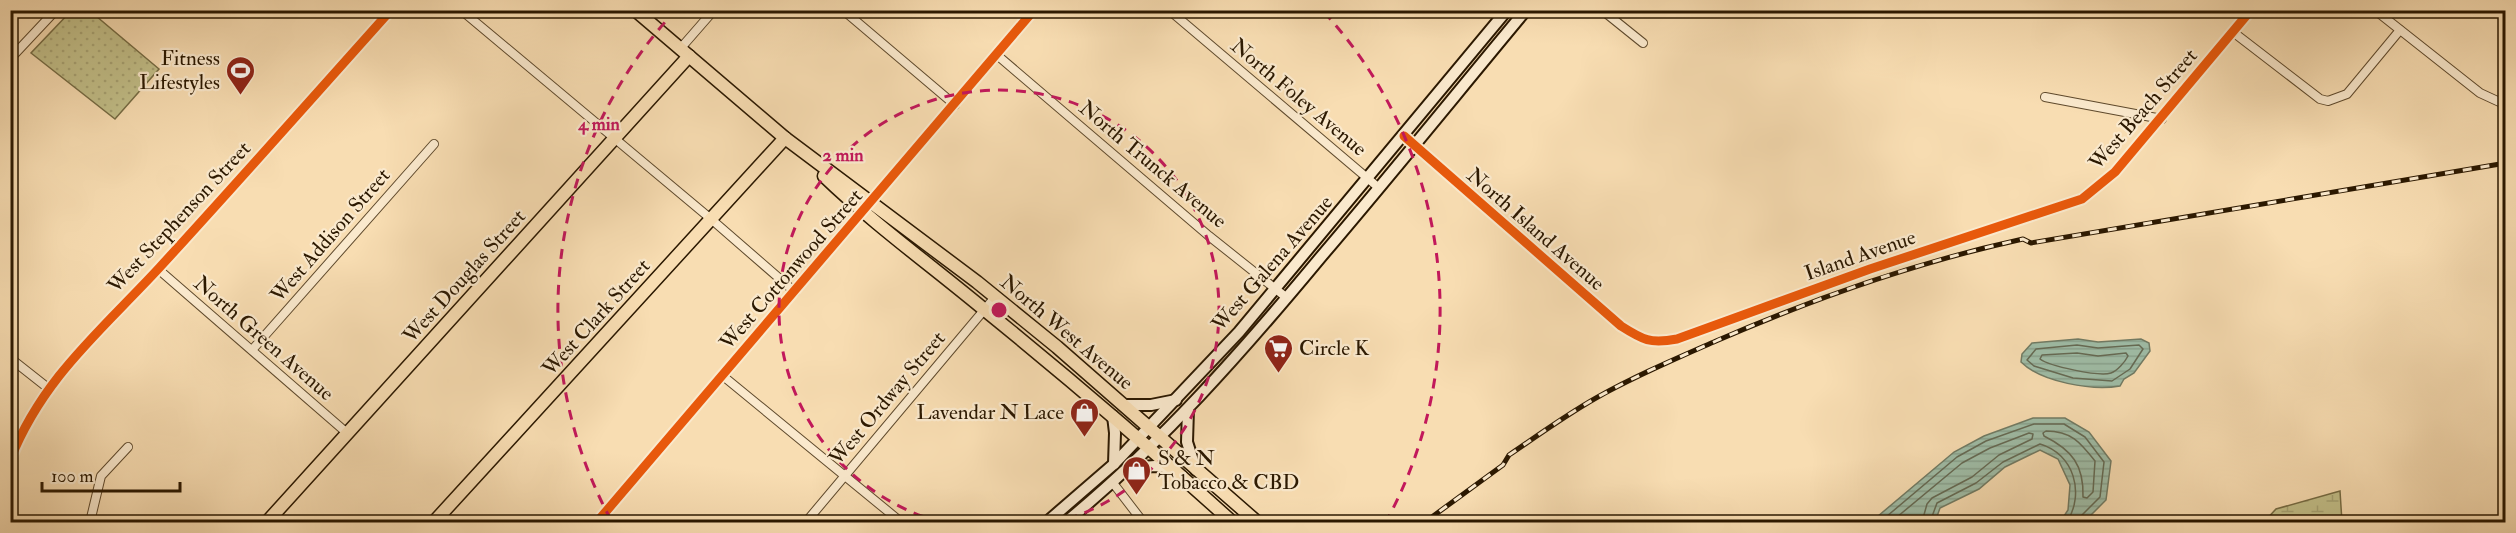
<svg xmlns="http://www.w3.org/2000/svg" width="2516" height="533" font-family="'IM FELL Double Pica',serif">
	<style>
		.grass { fill: url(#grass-dots); stroke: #766c44; stroke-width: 1.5 }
		.wetland { fill: url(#wetland-marsh); stroke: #766c44; stroke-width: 1.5 }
		.water { fill: url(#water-rules); stroke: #717b64; stroke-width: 1.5 }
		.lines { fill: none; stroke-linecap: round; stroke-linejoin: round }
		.shore { stroke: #656a54; stroke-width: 1.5 }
		.minor-casing { stroke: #5e492c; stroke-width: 10 }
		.secondary-casing { stroke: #2b1800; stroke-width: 14 }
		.primary-casing { stroke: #2b1800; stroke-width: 15 }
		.minor { stroke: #fae9cd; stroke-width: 8 }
		.secondary { stroke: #fae9cd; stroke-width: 10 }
		.primary { stroke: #f8ddb2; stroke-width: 12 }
		.rail-casing { stroke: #2b1800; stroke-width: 5 }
		.rail { stroke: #fae9cd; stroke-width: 3; stroke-dasharray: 9; stroke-linecap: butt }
		.cycleway-casing { stroke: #fae9cd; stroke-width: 13 }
		.cycleway { stroke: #e8590c; stroke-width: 9 }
		.ring { fill: none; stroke: #c2185b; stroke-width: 3; stroke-dasharray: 10 8 }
		.labels { text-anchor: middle; stroke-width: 4.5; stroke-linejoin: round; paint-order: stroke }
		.poi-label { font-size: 21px; fill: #2b1800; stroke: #fae9cd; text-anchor: end }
		.street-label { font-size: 21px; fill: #2b1800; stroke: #fae9cd }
		.centre { fill: #c2185b; stroke: #fae9cd; stroke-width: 3 }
		.ring-label { font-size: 18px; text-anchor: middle; font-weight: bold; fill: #c2185b; stroke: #fae9cd; stroke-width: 4.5; stroke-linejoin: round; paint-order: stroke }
	</style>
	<defs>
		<pattern id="grass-dots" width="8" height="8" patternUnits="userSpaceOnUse" patternTransform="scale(1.5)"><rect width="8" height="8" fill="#c2bf89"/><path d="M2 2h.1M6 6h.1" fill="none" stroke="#a7a374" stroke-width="1.8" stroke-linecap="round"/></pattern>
		<pattern id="wetland-marsh" width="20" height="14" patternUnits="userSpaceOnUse" patternTransform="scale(1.5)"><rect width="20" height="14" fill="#c2bf89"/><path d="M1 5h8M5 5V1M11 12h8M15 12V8" fill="none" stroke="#a7a374"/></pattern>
		<pattern id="water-rules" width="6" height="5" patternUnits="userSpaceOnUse" patternTransform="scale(1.5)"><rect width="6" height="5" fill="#9fbda7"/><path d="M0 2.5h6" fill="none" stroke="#89a28e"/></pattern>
	</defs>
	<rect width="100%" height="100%" fill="#f8ddb2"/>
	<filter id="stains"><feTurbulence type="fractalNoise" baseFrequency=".00333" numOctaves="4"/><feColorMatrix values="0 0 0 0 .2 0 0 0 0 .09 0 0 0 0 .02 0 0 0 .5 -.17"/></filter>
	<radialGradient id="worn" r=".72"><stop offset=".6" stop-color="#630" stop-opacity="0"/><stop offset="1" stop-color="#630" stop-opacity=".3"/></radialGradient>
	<polygon class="grass" points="71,11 90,11 159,69 115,119 31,53"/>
	<polygon class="wetland" points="2340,491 2342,522 2264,522 2276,509"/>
	<g class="water">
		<path d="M2078,339L2098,342L2141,339L2149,343L2150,351L2134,373L2124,379L2120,386C2092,391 2041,382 2021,362L2022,354L2032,343Z"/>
		<polygon points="2033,418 2065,418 2089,432 2111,461 2106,500 2084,522 2060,522 2068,510 2070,485 2058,459 2040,450 2005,467 1979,489 1940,508 1935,522 1871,522 1954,452 1984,436"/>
	</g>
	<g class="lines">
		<g class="shore">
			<polygon points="2077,345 2098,348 2139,345 2143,349 2130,369 2112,381 2073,378 2034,366 2027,360 2036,349"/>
			<path d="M2077,353L2098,356L2126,353L2128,356C2125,362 2117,371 2111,373C2099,377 2049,366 2040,359L2042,355Z"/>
			<path d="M2046,431C2071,431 2080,442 2095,461L2093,492L2087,498L2083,497C2084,465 2072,450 2044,436L2043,433Z"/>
			<polyline points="1880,522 1957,457 1986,441 2034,424 2064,424 2085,437 2104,462 2100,497 2081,516 2079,522"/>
			<polyline points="1891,522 1962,463 1990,448 2029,433 2033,434 2032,439 1999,455 1972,477 1932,498 1927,504 1922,522"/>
			<path d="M1930,522L1937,503L1976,483L2003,462L2040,444C2074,454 2085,493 2067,522"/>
		</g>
		<defs>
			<g id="minor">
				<polyline points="461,10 711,219 795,292"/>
				<polyline points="843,10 955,105"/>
				<polyline points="1169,10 1379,188"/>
				<polyline points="1602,10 1643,43"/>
				<polyline points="2375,10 2480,93 2506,105"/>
				<polyline points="2233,32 2320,99 2328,101 2347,94 2400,30"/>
				<polyline points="680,49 714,10"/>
				<polyline points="997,55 1209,236 1287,298"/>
				<polyline points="10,59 56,10"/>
				<polyline points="2045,97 2162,119"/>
				<path d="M1404,136L1621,326C1643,340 1650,344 1677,339L1870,269L2082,199L2115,172L2251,10"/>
				<polyline points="158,269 347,433"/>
				<polyline points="252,350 434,144"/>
				<polyline points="10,358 48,388"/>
				<polyline points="723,376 901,522"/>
				<path d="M10,460C43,377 101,331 160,267C238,182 314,96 391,10"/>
				<polyline points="1113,483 1143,522"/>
				<polyline points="90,522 101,476 128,447"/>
				<polyline points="597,522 1034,10"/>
				<polyline points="806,522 995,297"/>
			</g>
			<g id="secondary">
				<polyline points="1124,405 1151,405 1176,400"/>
				<polyline points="1188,409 1187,442 1196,470"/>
				<polyline points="1113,416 1115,433 1114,464"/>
				<polyline points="1128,468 1155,466 1173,468"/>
				<polyline points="1047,522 1114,464 1239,332 1507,10"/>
				<path d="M1066,522C1161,444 1242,352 1320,258C1390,176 1457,93 1526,10"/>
			</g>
			<g id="primary">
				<polyline points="635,10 785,138 977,282 1057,347 1257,522"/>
				<path d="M824,176C875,225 932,266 986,311C1070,379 1152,449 1232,522"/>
				<polyline points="267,522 689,56"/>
				<polyline points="434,522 785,138"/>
			</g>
		</defs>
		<use href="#minor" class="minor-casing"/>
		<use href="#secondary" class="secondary-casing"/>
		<use href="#primary" class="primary-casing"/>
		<use href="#minor" class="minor"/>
		<use href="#secondary" class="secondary"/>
		<use href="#primary" class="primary"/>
		<defs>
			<path id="rail" d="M1425,522L1503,465L1509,455C1537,436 1566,415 1596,398C1635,376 1675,359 1716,341C1815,298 1917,262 2023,239L2031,243L2506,163"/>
		</defs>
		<use href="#rail" class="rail-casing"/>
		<use href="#rail" class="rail"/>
		<defs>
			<g id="cycleway">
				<path d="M1404,136L1621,326C1643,340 1650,344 1677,339L1870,269L2082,199L2115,172L2251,10"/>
				<path d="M10,460C43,377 101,331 160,267C238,182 314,96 391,10"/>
				<polyline points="597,522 1034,10"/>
			</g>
		</defs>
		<use href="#cycleway" class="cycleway-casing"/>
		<use href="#cycleway" class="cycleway"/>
	</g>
	<g class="ring">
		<path d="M940 522A220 220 0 1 1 1058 522"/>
		<path d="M611 520A441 441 0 0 1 674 12M1324 12A441 441 0 0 1 1387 520"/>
	</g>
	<defs>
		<symbol id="stadium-pin" viewBox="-11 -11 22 30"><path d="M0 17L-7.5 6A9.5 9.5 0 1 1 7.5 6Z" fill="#8f2418" stroke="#fae9cd"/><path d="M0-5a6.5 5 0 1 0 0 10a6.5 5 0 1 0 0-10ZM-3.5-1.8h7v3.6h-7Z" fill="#fff"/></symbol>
		<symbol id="supermarket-pin" viewBox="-11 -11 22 30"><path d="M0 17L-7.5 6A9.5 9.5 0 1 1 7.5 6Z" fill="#8f2418" stroke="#fae9cd"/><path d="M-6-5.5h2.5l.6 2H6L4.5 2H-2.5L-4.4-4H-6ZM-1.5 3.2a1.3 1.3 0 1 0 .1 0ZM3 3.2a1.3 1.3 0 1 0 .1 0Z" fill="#fff"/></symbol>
		<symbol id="shop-pin" viewBox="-11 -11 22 30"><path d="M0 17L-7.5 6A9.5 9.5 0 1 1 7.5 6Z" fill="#8f2418" stroke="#fae9cd"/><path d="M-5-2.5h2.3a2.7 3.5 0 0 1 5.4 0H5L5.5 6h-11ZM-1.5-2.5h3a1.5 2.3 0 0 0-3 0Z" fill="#fff"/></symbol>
	</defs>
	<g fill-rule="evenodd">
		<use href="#stadium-pin" x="224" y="54" width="33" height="45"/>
		<use href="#supermarket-pin" x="1262" y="332" width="33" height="45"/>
		<use href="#shop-pin" x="1068" y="396" width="33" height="45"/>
		<use href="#shop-pin" x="1120" y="454" width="33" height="45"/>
	</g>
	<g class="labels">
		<g class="poi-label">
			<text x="220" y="65">Fitness<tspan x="220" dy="24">Lifestyles</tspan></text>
			<text x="1299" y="355" text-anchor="start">Circle K</text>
			<text x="1064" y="419">Lavendar N Lace</text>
			<text x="1158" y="465" text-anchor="start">S &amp; N<tspan x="1158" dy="24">Tobacco &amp; CBD</tspan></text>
		</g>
		<g class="street-label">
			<text transform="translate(1299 97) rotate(40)" y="7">North Foley Avenue</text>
			<text transform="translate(2143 109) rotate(-49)" y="7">West Beach Street</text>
			<text transform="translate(1153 164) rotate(40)" y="7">North Trunck Avenue</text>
			<text transform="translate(179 217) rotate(-47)" y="7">West Stephenson Street</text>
			<text transform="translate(1536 229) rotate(41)" y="7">North Island Avenue</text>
			<text transform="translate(330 235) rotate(-49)" y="7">West Addison Street</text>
			<text transform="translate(1860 255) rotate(-19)" y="7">Island Avenue</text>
			<text transform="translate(1272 263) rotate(-49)" y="7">West Galena Avenue</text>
			<text transform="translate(791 269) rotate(-49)" y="7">West Cottonwood Street</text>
			<text transform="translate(464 276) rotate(-48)" y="7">West Douglas Street</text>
			<text transform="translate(596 317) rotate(-48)" y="7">West Clark Street</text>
			<text transform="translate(1067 332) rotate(40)" y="7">North West Avenue</text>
			<text transform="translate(264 338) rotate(41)" y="7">North Green Avenue</text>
			<text transform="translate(887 398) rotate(-50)" y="7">West Ordway Street</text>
		</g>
	</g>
	<circle cx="999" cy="310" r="9" class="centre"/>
	<g class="ring-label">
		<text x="599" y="130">4 min</text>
		<text x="843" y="161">2 min</text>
	</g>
	<rect width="2516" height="533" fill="none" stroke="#f8ddb2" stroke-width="36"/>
	<rect x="12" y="12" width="2492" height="509" fill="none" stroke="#2b1800" stroke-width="3"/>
	<rect x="18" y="18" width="2480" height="497" fill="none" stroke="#2b1800" stroke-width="1.5"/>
	<path d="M42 482v9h138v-9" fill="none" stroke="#2b1800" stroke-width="3"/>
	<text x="51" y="482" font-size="18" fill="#2b1800" stroke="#fae9cd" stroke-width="4.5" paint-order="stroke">100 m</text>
	<rect width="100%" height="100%" filter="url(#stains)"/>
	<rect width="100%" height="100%" fill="url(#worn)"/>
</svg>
